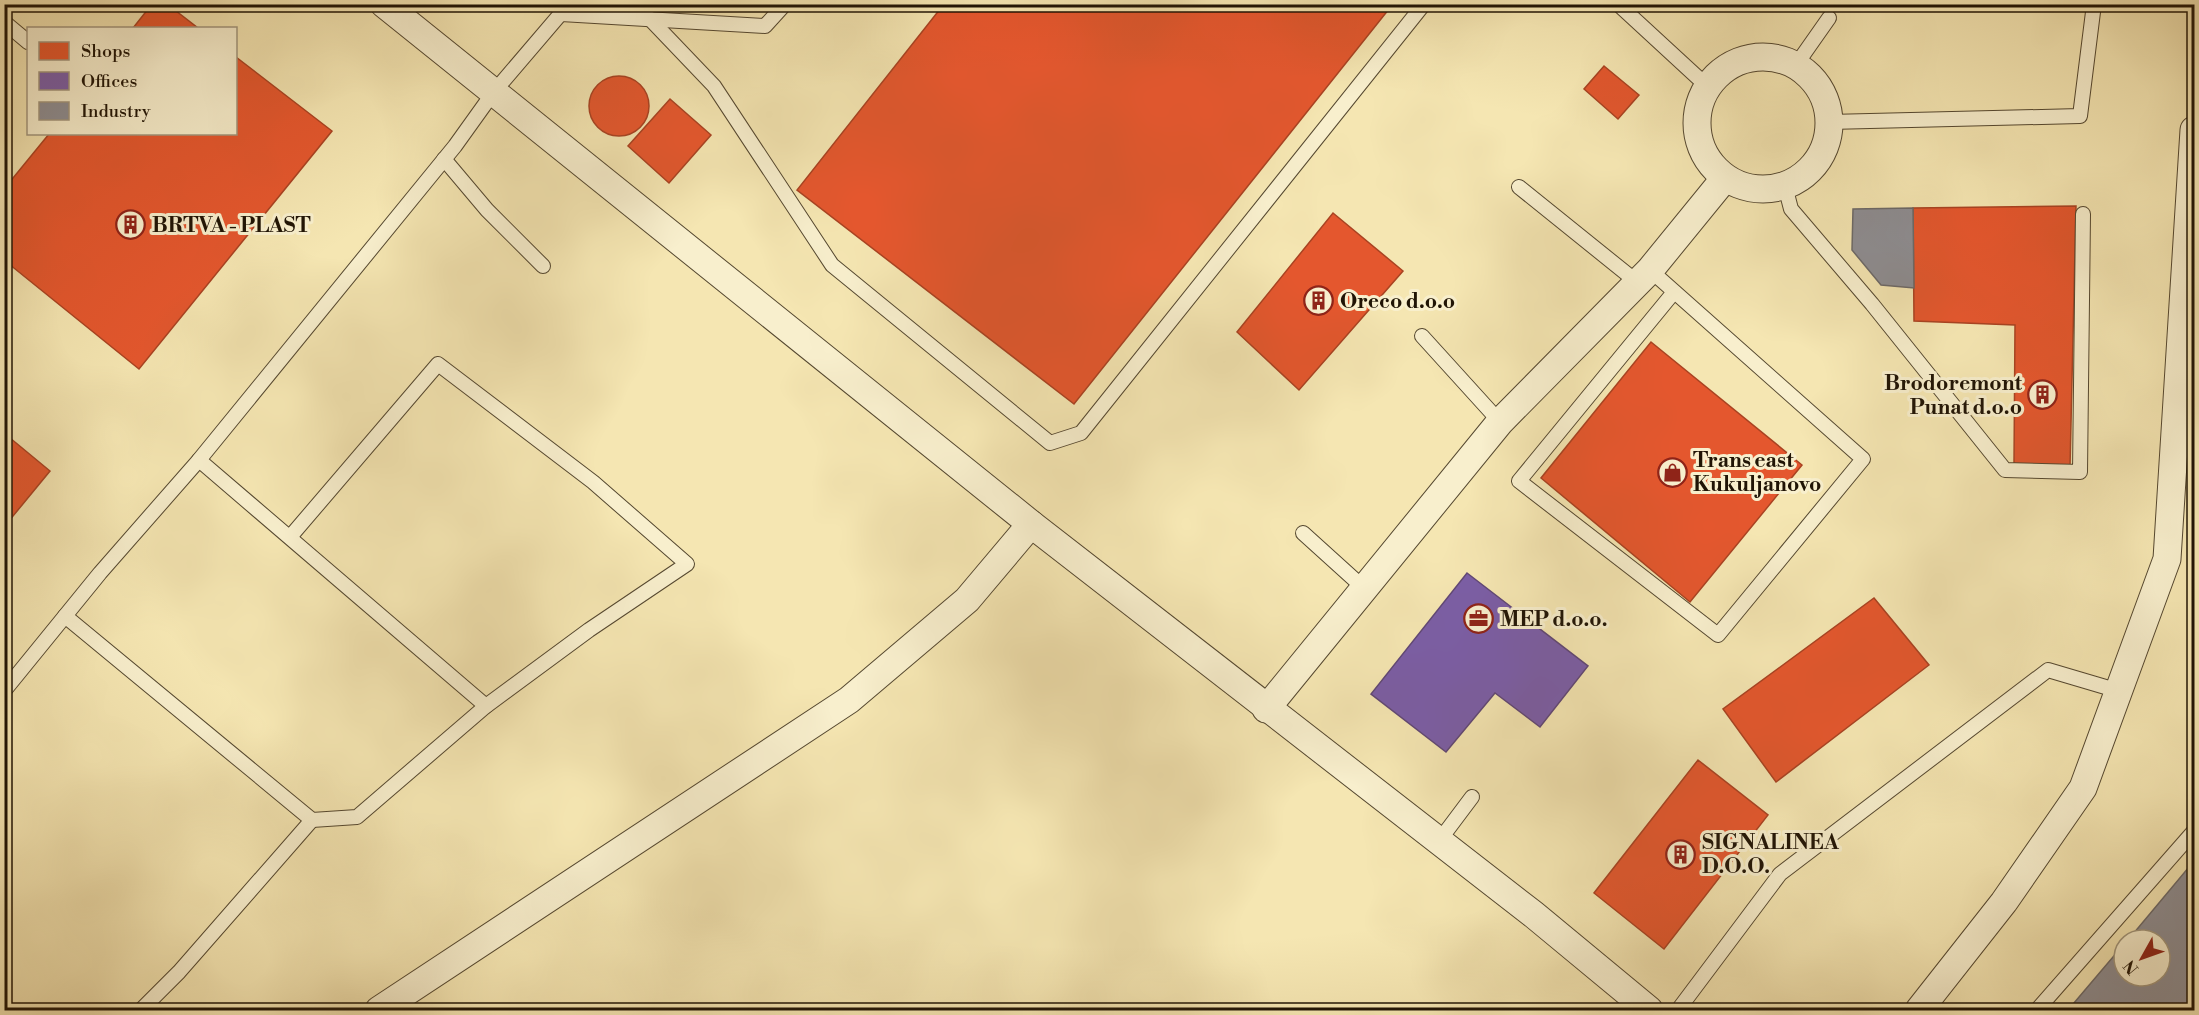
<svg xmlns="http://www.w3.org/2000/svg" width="2199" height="1015" font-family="'Libre Bodoni',serif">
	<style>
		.shops { fill: #e4572e; stroke: #a94322; stroke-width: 1.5 }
		.offices { fill: #7b5ea7; stroke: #604876; stroke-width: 1.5 }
		.industry { fill: #8d8d92; stroke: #6c6968; stroke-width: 1.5 }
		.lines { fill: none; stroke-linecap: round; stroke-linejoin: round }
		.service-casing { stroke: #554830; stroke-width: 16 }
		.minor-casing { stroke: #554830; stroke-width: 29 }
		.service { stroke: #f8efcd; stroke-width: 14 }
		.minor { stroke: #f8efcd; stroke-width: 27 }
		.labels { text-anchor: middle; stroke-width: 6; stroke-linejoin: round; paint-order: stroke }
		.poi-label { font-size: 21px; font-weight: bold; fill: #201405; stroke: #f8efcd; text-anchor: start }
	</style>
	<rect width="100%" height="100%" fill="#f5e6b2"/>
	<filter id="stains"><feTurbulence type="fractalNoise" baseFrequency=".00333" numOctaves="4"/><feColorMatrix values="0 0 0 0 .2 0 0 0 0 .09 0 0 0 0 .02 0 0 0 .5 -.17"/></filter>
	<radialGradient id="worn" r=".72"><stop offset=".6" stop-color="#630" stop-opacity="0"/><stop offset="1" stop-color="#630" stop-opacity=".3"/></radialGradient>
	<g class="shops">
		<polygon points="152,4 167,4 198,28 133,28"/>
		<polygon points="944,4 1393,4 1074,404 797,190"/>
		<polygon points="236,57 332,131 139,369 4,260 4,189 49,134 236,134"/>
		<polygon points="1604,66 1639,95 1618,119 1584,89"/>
		<circle cx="619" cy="106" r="30"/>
		<polygon points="670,99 711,135 669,183 628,146"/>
		<polygon points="2076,206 2070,467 2014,464 2015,325 1914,321 1913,208"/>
		<polygon points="1333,213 1403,271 1299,390 1237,332"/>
		<polygon points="1651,342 1802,465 1690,602 1541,478"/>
		<polygon points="4,433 50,471 4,527"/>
		<polygon points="1874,598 1929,665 1776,782 1723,709"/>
		<polygon points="1698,760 1768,815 1664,949 1594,893"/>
	</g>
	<polygon class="offices" points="1467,573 1588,666 1540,727 1495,693 1446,752 1371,694"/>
	<g class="industry">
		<polygon points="1913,208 1914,288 1881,285 1852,250 1853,209"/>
		<polygon points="2194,861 2194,1010 2068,1010 2124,944 2124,976 2160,976 2160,940 2128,940"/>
	</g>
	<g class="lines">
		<defs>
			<g id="service">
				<polyline points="1618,4 1708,87"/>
				<polyline points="561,14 765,26 785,4"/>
				<polyline points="649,18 714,86 832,265 1050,443 1081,433 1424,4"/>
				<polyline points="4,22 28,42"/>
				<polyline points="1796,65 1829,18"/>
				<polyline points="1829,122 2080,116 2094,4"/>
				<polyline points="444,159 487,210 543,266"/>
				<polyline points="1785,186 1791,209 1872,304 2005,470 2080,472 2083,214"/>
				<polyline points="1519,187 1637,282"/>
				<polyline points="1650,270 1863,459 1718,635 1519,481 1674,292"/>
				<polyline points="1422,336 1500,422"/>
				<polyline points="199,460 486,706"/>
				<polyline points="1303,533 1366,590"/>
				<polyline points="290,537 438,364 593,482 687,564 589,630 486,706 357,817 312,820"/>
				<polyline points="65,616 312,820 179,972 141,1010"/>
				<polyline points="4,691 100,573 199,460 455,146 493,93 569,4"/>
				<polyline points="1439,841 1472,797"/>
				<polyline points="1678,1010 1780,874 2048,670 2119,691"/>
				<polyline points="2037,1010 2194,831"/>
			</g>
			<g id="minor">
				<polyline points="384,4 1031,524 1533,914 1649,1010"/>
				<circle cx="1763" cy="123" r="66"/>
				<polyline points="1266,709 1500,422 1650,270 1725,178"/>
				<polyline points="379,1010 849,700 967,600 1031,524"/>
				<polyline points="1919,1010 2004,902 2083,788 2167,559 2194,130"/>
			</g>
		</defs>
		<use href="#service" class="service-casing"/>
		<use href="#minor" class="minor-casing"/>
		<use href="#service" class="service"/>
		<use href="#minor" class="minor"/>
	</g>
	<defs>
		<symbol id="building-ring" viewBox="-11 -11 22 22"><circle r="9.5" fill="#f8efcd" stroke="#8f2418" stroke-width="1.5"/><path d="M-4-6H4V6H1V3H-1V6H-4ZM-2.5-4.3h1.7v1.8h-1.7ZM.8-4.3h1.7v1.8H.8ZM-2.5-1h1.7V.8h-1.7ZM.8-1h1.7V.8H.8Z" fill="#8f2418"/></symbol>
		<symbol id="shop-ring" viewBox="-11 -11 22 22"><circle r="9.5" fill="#f8efcd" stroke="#8f2418" stroke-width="1.5"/><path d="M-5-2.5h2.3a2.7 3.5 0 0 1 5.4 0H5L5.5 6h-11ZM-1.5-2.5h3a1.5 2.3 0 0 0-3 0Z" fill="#8f2418"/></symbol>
		<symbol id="office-ring" viewBox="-11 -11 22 22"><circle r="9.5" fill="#f8efcd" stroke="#8f2418" stroke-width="1.5"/><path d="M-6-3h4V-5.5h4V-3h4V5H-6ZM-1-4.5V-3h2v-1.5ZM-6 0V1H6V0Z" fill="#8f2418"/></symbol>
	</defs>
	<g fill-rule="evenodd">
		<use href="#building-ring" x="114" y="208" width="33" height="33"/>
		<use href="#building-ring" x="1302" y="284" width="33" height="33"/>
		<use href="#building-ring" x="2026" y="378" width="33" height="33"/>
		<use href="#shop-ring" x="1656" y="456" width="33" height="33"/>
		<use href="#office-ring" x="1462" y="602" width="33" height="33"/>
		<use href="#building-ring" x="1664" y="838" width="33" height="33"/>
	</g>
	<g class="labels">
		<g class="poi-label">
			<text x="152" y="232">BRTVA - PLAST</text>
			<text x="1340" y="308">Oreco d.o.o</text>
			<text x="2022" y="390" text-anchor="end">Brodoremont<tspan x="2022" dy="24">Punat d.o.o</tspan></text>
			<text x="1693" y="467">Trans east<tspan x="1693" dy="24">Kukuljanovo</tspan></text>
			<text x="1500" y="626">MEP d.o.o.</text>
			<text x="1702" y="849">SIGNALINEA<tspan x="1702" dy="24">D.O.O.</tspan></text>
		</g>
	</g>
	<rect width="2199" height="1015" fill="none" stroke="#f5e6b2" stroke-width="24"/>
	<rect x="6" y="6" width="2187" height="1003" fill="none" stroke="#201405" stroke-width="3"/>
	<rect x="12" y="12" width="2175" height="991" fill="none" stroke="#201405" stroke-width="1.5"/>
	<rect x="27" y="27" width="210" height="108" fill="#f8efcd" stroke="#a2977d" stroke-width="1.5"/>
	<rect x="39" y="42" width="30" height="18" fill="#e4572e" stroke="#a2977d" stroke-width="1.5"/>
	<text x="81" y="57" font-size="18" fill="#201405">Shops</text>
	<rect x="39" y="72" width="30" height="18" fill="#7b5ea7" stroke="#a2977d" stroke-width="1.5"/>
	<text x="81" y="87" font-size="18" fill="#201405">Offices</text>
	<rect x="39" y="102" width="30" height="18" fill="#8d8d92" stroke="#a2977d" stroke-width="1.5"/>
	<text x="81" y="117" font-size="18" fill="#201405">Industry</text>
	<g transform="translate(2142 958) rotate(230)"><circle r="28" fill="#f8efcd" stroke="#a2977d" stroke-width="1.5"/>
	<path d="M0-4.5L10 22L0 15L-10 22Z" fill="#8f2418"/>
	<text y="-9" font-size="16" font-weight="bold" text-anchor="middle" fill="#201405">N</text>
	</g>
	<rect width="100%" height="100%" filter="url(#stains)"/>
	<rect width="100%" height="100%" fill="url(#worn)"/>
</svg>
